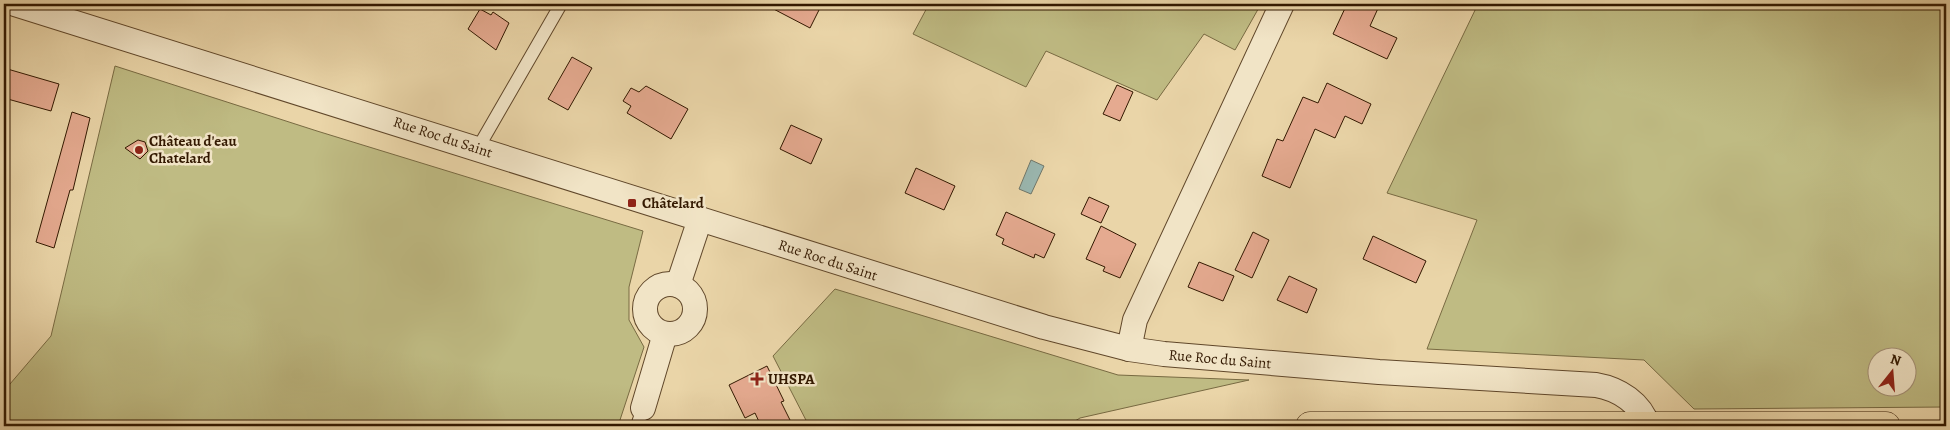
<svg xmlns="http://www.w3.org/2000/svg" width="1950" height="430" font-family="Alegreya,serif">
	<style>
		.green { fill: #bfbb83; stroke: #786a42; fill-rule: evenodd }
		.water { fill: #9ab7b0; stroke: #70776a }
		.building { fill: #e5aa90; stroke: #321800 }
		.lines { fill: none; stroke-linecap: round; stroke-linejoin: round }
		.service-casing { stroke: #60472a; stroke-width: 14 }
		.minor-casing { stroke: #60472a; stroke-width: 26 }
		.primary-casing { stroke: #321800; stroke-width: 29 }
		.service { stroke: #f1e4c6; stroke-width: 12 }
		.minor { stroke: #f1e4c6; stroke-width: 24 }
		.primary { stroke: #ead5a8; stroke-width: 28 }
		.poi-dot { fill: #8f2418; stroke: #f1e4c6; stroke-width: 2 }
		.labels { text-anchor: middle; stroke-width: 5; stroke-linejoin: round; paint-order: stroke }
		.street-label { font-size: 15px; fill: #321800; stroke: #f1e4c6 }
		.poi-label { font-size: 15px; font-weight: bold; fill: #321800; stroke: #f1e4c6; text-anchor: start }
	</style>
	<rect width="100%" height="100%" fill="#ead5a8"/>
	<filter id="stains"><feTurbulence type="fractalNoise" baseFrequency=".004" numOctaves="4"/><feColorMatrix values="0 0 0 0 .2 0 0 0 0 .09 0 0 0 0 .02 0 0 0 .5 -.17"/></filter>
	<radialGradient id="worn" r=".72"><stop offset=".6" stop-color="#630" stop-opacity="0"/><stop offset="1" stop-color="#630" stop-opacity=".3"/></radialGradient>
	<g class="green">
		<polygon points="929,4 1261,4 1235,50 1204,34 1157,100 1046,51 1026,87 913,34"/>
		<path d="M1478,4H1946V407L1694,409L1644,360L1427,349L1477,220L1387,193ZM1878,358H1908V388H1878Z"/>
		<polygon points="115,66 317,131 643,231 629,287 629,320 644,347 618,426 4,426 4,391 51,336"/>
		<polygon points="835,289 1118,375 1249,380 1080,418 1067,426 809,426 773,356"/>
	</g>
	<polygon class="water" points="1031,160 1044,166 1031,194 1019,189"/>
	<g class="building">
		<polygon points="764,4 822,4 810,28"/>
		<polygon points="1347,4 1380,4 1370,26 1397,38 1387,59 1333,34"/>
		<polygon points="480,9 491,15 493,12 509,23 496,50 468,29"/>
		<polygon points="572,57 592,68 568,110 548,99"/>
		<polygon points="4,68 59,84 51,111 4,98"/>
		<polygon points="1327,83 1371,104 1362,124 1345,116 1335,138 1315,129 1290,188 1262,176 1277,139 1283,141 1303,97 1318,103"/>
		<polygon points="1117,85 1133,92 1120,121 1103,114"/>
		<polygon points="646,86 688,109 671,139 627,113 631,106 623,101 631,88 639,92"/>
		<polygon points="72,112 90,118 73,190 70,190 54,248 36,242"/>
		<polygon points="791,125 822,139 811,164 780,149"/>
		<polygon points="138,140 145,142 148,151 140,159 125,148"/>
		<polygon points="916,168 955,186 944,210 905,193"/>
		<polygon points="1089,197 1109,206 1101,223 1081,214"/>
		<polygon points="1006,212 1055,234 1044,258 1035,254 1034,258 1002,244 1004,239 996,235"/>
		<polygon points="1101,226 1136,244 1120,278 1103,271 1105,267 1086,259"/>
		<polygon points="1253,232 1269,240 1252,278 1235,270"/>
		<polygon points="1373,236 1426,261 1416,283 1363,259"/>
		<polygon points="1199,262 1234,276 1223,301 1188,287"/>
		<polygon points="1289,276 1317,289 1307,313 1277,300"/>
		<polygon points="767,366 784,401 781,402 793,426 761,426 755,413 745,418 729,385"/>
	</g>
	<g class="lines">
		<defs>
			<g id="service">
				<polyline points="478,148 561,4"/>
				<polyline points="637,426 643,408"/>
			</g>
			<g id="minor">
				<path d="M15,4L1044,327L1129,349L1164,354L1379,372L1596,385C1619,389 1641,403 1648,426"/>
				<circle cx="670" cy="309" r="25"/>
				<polyline points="678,285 700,219"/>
				<polyline points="1129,349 1135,320 1282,4"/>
				<polyline points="643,408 665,334"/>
			</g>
			<polyline id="primary" points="1310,426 1886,426"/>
		</defs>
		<use href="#service" class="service-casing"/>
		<use href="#minor" class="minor-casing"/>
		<use href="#primary" class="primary-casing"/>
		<use href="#service" class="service"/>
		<use href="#minor" class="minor"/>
		<use href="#primary" class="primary"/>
	</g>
	<g class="poi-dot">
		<circle cx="139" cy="150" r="5"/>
		<rect x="627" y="198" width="10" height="10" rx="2.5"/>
		<path d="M754.5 371.5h5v5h5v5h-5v5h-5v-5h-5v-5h5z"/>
	</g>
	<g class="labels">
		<g class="street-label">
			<text transform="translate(443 137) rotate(18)" y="5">Rue Roc du Saint</text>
			<text transform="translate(828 260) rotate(18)" y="5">Rue Roc du Saint</text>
			<text transform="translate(1220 359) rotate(5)" y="5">Rue Roc du Saint</text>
		</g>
		<g class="poi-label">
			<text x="149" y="146">Château d'eau<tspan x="149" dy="17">Chatelard</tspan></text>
			<text x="642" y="208">Châtelard</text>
			<text x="768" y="384">UHSPA</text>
		</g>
	</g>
	<rect width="1950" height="430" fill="none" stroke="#ead5a8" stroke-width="20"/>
	<rect x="5" y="5" width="1940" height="420" fill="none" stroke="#321800" stroke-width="2.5"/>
	<rect x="10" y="10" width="1930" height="410" fill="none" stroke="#321800"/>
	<g transform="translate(1892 372) rotate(17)"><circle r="24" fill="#f1e4c6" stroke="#a59277"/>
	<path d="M0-4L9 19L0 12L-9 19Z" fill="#8f2418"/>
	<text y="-8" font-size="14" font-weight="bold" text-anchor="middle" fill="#321800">N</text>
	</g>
	<rect width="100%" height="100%" filter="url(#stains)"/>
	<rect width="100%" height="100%" fill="url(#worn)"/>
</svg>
